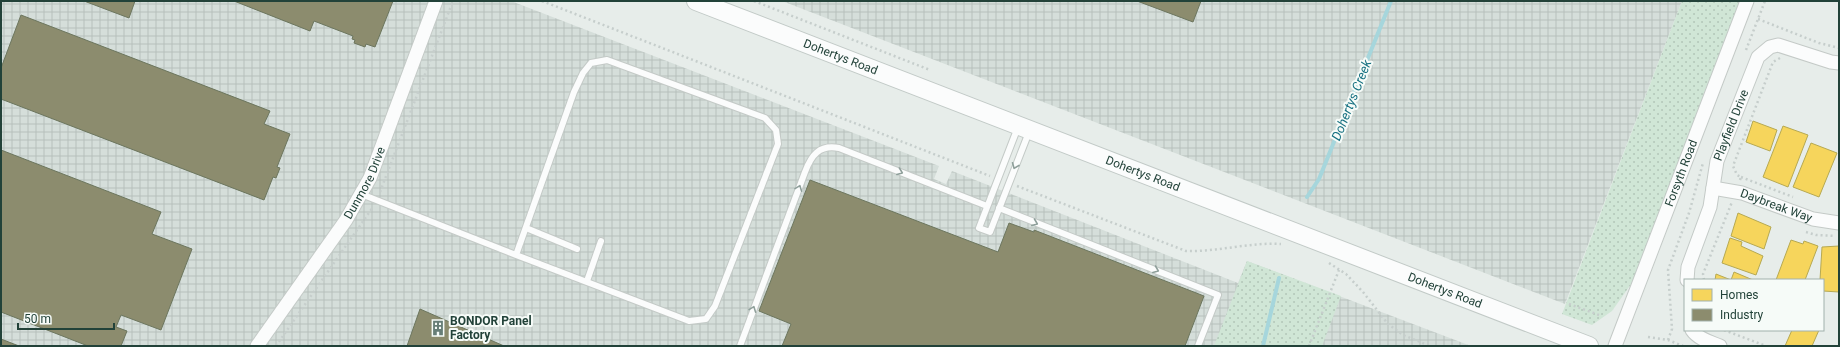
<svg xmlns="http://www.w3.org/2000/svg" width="1840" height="347" font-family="Roboto,sans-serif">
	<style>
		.industrial { fill: url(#industrial-grid) }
		.park { fill: url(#park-dots) }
		.homes { fill: #f6d55c; stroke: #b6a952 }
		.industry { fill: #8c8c6e; stroke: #6c765e }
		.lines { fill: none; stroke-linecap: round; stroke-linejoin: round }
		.stream { stroke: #a6d6dc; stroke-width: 4 }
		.service-casing { stroke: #c4cac7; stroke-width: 8 }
		.minor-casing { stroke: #c4cac7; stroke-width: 15 }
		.secondary-casing { stroke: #c2cac7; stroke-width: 20 }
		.path { stroke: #c6cecc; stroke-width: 2.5; stroke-dasharray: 2 3; stroke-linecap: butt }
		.service { stroke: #fbfcfc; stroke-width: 6 }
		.minor { stroke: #fbfcfc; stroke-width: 13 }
		.secondary { stroke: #fbfcfc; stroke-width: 18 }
		.oneway { stroke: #8e9f9a }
		.labels { text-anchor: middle; stroke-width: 4; stroke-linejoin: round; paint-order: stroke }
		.street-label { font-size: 12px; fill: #224239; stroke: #f6fbf8 }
		.poi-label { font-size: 12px; font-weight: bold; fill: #224239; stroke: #f6fbf8; text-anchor: start }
		.water-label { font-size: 13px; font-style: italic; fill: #187282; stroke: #f6fbf8 }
	</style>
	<defs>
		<pattern id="industrial-grid" width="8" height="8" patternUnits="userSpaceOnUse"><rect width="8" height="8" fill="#d5deda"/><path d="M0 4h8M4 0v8" fill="none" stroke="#b7c0bc"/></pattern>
		<pattern id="park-dots" width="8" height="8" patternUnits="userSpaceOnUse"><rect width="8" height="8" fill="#d0e6d6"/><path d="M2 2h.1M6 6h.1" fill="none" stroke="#b2c6b8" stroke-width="1.8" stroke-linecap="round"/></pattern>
	</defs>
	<rect width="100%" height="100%" fill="#e7edea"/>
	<g class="industrial">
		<polygon points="1,1 511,1 939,166 934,179 946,184 952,171 1238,283 1247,261 1471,346 1,346"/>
		<polygon points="782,1 1682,1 1565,304"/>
	</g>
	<g class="park">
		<polygon points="1682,1 1741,1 1634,280 1612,311 1592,325 1562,314"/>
		<polygon points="1247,261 1341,296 1322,346 1214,346"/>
	</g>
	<g class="homes">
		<polygon points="1753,121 1777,130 1770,151 1746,142"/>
		<polygon points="1783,126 1808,135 1788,187 1763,177"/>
		<polygon points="1811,143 1837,153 1819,197 1793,187"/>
		<polygon points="1738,213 1771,227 1764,249 1731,236"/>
		<polygon points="1730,238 1742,242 1741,246 1763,256 1756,275 1722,263"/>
		<polygon points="1791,240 1803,244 1804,241 1818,246 1805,280 1776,280"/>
		<polygon points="1839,246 1839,292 1823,291 1823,280 1820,280 1822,247"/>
		<polygon points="1734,272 1753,280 1715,280 1716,274 1731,280"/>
		<polygon points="1792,330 1819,330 1812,346 1785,346"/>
	</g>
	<g class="industry">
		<polygon points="84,1 135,1 129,18"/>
		<polygon points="234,1 393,1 375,47 366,44 365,47 354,43 355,40 352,39 353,36 314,21 310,31"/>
		<polygon points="1137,1 1201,1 1193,22"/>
		<polygon points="21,15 270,111 264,124 290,134 277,167 280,168 276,178 273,177 264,200 1,99 1,68"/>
		<polygon points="1,150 161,212 152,234 192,249 161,330 121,315 116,327 127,331 121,346 88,346 1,312"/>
		<polygon points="810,180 998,252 1009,223 1034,232 1034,230 1204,296 1185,346 782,346 791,324 759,311"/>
		<polygon points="420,309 504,346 407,346"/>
		<polygon points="1,339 19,346 1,346"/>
	</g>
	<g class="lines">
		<g class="stream">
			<polyline points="1307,197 1319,179 1391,1"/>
			<polyline points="1263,346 1279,278"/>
		</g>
		<defs>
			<g id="service">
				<polyline points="1018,127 979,228 990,232 1029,132"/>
				<polyline points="361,194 516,255 574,92 583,73 591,63 607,60 765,118 776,130 778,144 715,306 706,319 689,321 516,255"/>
				<polyline points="999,208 1218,295 1198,346"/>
				<polyline points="526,228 577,249"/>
				<polyline points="587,281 601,241"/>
				<path d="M740,346L805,172C811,156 819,144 839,148L987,206"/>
			</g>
			<g id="minor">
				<path id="s1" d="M1713,188L1742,193L1813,219L1839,223"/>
				<path id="s2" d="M1687,280L1688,267L1710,207L1717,161L1758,57L1770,47L1778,45L1831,62L1839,63"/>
				<path d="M1692,330C1698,339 1710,342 1720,346"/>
				<path id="s3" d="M257,346L346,220L370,178L436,1"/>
				<path id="s4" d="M1615,346L1747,1"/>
			</g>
			<g id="secondary">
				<path id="s5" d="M696,1L1589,346"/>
			</g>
		</defs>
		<use href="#service" class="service-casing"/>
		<use href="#minor" class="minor-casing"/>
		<use href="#secondary" class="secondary-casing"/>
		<g class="path">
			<polyline points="542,1 990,176"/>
			<polyline points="754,1 930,70"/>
			<polyline points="1758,19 1819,43 1839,48"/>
			<polyline points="1746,50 1765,1"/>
			<polyline points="1741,177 1793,197"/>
			<polyline points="1740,180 1741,177 1737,175 1733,166 1773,62 1780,58"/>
			<path d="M1017,186L1186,251C1218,252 1250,242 1281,244"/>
			<polyline points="380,192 453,1"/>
			<polyline points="1806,232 1816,235 1835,236"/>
			<polyline points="1329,263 1346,274 1363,292 1388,324 1403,335 1430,346"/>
			<polyline points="1704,280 1703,274 1732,202"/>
			<polyline points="1569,304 1599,315"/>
			<polyline points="1724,330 1766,346"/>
			<polyline points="1648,337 1668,340 1683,346"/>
			<polyline points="1668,340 1672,329 1668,270 1689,213 1703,163"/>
			<polyline points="276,346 373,207"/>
			<polyline points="1309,346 1339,270"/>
		</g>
		<use href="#service" class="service"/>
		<use href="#minor" class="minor"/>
		<use href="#secondary" class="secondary"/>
	</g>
	<defs><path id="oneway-chevron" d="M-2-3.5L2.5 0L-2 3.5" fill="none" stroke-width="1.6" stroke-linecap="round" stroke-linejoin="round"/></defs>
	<g class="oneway">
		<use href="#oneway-chevron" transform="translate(1015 166) rotate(112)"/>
		<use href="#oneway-chevron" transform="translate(900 172) rotate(21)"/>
		<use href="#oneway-chevron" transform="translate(799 188) rotate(-69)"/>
		<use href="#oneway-chevron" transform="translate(1035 223) rotate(22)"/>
		<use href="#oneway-chevron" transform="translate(1156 270) rotate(22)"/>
		<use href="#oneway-chevron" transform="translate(753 309) rotate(-69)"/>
	</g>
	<defs>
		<symbol id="building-bare" viewBox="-9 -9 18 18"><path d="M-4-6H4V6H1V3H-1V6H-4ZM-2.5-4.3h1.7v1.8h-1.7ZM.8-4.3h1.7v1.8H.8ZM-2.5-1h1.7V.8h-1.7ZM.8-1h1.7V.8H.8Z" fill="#677e77" stroke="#f6fbf8" stroke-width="2.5" paint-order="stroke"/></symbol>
	</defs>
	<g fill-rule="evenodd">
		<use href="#building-bare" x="427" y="317" width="22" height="22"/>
	</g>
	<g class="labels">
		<g class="street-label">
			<text dy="4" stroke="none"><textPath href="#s5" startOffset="155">Dohertys Road</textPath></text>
			<text dy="4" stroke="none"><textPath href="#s2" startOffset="162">Playfield Drive</textPath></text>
			<text dy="4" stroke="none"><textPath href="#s5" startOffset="479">Dohertys Road</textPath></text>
			<text dy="4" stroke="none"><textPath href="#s4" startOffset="185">Forsyth Road</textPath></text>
			<text dy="4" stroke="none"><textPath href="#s3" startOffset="196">Dunmore Drive</textPath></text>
			<text dy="4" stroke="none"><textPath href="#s1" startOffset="66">Daybreak Way</textPath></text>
			<text dy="4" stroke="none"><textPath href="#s5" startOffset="803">Dohertys Road</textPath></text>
		</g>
		<g class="poi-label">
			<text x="450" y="325">BONDOR Panel<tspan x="450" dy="14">Factory</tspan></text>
		</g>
		<g class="water-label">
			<text transform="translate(1351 100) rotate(-68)" y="5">Dohertys Creek</text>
		</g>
	</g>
	<rect width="1840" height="347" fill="none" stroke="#224239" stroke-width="4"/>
	<rect x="1684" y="279" width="140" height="52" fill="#f6fbf8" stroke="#a1b1ac"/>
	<rect x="1692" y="289" width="20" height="12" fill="#f6d55c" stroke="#a1b1ac"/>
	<text x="1720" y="299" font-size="12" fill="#224239">Homes</text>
	<rect x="1692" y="309" width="20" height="12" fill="#8c8c6e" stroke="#a1b1ac"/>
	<text x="1720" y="319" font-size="12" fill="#224239">Industry</text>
	<path d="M18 323v6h96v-6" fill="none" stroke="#224239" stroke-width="2"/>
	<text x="24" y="323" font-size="12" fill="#224239" stroke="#f6fbf8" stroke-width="3" paint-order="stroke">50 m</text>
</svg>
